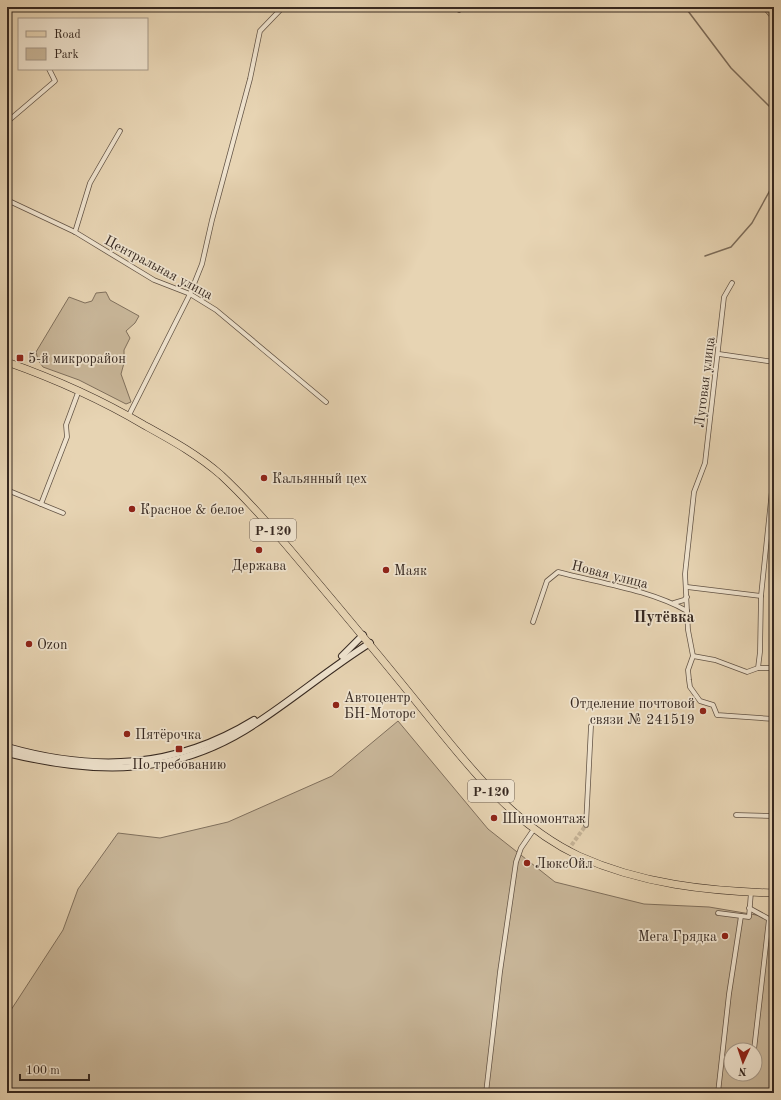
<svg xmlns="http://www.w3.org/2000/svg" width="781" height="1100" font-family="'Old Standard TT',serif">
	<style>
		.green { fill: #c9b79a; stroke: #80705d; fill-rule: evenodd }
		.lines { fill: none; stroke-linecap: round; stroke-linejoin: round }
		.stream { stroke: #7c6c5a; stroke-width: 1.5 }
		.minor-tunnel { stroke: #c4b296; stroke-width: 4; stroke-dasharray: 4 2; stroke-linecap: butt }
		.minor-casing { stroke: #625345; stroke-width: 5.5 }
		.secondary-casing { stroke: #362820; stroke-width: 8 }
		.primary-casing { stroke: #362820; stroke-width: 8 }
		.minor { stroke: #efe3ce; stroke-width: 4 }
		.secondary { stroke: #efe3ce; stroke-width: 6 }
		.primary { stroke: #e7d4b3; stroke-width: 7 }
		.poi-dot { fill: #8f2418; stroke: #efe3ce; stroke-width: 1.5 }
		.labels { text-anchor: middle; stroke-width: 3.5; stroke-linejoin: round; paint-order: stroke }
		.shield { fill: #efe3ce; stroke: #6e6054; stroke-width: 1 }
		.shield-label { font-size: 13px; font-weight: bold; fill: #362820 }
		.street-label { font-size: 14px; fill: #362820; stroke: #efe3ce }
		.poi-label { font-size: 14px; fill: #362820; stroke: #efe3ce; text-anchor: start }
		.quarter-label { font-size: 16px; font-weight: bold; fill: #362820; stroke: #efe3ce }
	</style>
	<rect width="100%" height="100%" fill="#e7d4b3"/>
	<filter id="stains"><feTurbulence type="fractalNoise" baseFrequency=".005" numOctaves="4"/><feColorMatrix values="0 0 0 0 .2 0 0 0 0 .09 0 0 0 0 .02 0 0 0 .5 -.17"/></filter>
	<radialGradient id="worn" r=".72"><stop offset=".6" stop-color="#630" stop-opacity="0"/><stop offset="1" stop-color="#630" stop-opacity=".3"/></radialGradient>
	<g class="green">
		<polygon points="761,7 774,7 774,22"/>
		<polygon points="106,292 110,300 139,316 135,323 126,331 130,338 124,350 124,363 121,374 131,402 126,404 79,380 43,367 38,360 36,352 69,297 85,303 92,301 96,293"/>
		<path d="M398,721L488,829L555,882L644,904L709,907L774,918V1093H7V1014L9,1013L63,930L78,889L118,833L160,838L228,822L332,776ZM731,1050H755V1074H731Z"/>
	</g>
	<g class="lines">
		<g class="stream">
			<polyline points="685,7 731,68 774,111"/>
			<polyline points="705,256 731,247 752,223 774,183"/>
		</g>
		<polyline class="minor-tunnel" points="568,850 586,825"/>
		<defs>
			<g id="minor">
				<polyline points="455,7 459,10 461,7"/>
				<polyline points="7,122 55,81 49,69"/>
				<polyline points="7,200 75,232 154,280 190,294 216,310 326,402"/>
				<polyline points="75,232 90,183 120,131"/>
				<polyline points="732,283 724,297 705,463 694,492 685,574 688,630 693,656 688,670 689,680 690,687 700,701 713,705 717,715 774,719"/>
				<polyline points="719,354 774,362"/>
				<polyline points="129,415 190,294 202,264 212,220 250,79 260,31 283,7"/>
				<polyline points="7,490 41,504 67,437 66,425 79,390"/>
				<polyline points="41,504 63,513"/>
				<polyline points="687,587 761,596"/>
				<polyline points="674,603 684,600 687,597"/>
				<path d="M533,622L547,581L558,572C600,583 650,590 687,611"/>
				<polyline points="693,656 715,660 747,672 758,668 774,668"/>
				<polyline points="758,668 760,652 761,596 774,471"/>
				<polyline points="736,815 774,816"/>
				<polyline points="586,825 591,726"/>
				<polyline points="749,908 769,919 754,1050"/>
				<polyline points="718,913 749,917 751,892"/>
				<polyline points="486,1093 500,972 516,862 521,848 534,829"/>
				<polyline points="718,1093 729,994 741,916"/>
			</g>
			<g id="secondary">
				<polyline points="342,656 363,635"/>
				<path d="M7,747C95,772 174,769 254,720"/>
				<path d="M7,753C96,775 175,777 255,724C295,698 330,668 370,643"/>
			</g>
			<path id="primary" d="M7,362C55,379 100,399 144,425C171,440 197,454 221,475C251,503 277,534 303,565C341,610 378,654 415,700C463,759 509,823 579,856C641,884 707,891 774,893"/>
		</defs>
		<use href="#minor" class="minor-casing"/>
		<use href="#secondary" class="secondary-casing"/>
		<use href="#primary" class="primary-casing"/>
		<use href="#minor" class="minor"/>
		<use href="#secondary" class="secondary"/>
		<use href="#primary" class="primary"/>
	</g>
	<g class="poi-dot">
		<rect x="16" y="354" width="8" height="8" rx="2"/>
		<circle cx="264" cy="478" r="4"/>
		<circle cx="132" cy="509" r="4"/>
		<circle cx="259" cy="550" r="4"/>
		<circle cx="386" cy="570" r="4"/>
		<circle cx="29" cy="644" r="4"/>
		<circle cx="336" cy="705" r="4"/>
		<circle cx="703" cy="711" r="4"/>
		<circle cx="127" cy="734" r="4"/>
		<rect x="175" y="745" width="8" height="8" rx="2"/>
		<circle cx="494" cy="818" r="4"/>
		<circle cx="527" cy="863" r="4"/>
		<circle cx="725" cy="936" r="4"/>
	</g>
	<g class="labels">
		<g class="shield">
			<rect x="250" y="519" width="46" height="22" rx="3"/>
			<rect x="468" y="780" width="46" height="22" rx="3"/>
		</g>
		<g class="shield-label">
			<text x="273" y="535">Р-120</text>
			<text x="491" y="796">Р-120</text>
		</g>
		<g class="street-label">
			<text transform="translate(159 267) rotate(28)" y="5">Центральная улица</text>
			<text transform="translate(704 382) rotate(-83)" y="5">Луговая улица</text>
			<text transform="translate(610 574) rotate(14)" y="5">Новая улица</text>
		</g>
		<g class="poi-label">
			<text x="28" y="363">5-й микрорайон</text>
			<text x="272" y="483">Кальянный цех</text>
			<text x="140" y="514">Красное &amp; белое</text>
			<text x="259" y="570" text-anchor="middle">Держава</text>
			<text x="394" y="575">Маяк</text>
			<text x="37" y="649">Ozon</text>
			<text x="344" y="702">Автоцентр<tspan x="344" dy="16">БН-Моторс</tspan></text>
			<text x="695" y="708" text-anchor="end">Отделение почтовой<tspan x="695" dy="16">связи № 241519</tspan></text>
			<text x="135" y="739">Пятёрочка</text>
			<text x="179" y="769" text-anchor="middle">По требованию</text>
			<text x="502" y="823">Шиномонтаж</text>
			<text x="535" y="868">ЛюксОйл</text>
			<text x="717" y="941" text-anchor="end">Мега Грядка</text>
		</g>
		<g class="quarter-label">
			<text x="664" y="622">Путёвка</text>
		</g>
	</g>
	<rect width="781" height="1100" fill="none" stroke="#e7d4b3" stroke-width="24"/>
	<rect x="8" y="8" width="765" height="1084" fill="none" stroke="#362820" stroke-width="2"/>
	<rect x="12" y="12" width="757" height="1076" fill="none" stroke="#362820"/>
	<rect x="18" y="18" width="130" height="52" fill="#efe3ce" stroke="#a59888"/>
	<rect x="26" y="31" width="20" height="6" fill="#e7d4b3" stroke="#a59888"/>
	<text x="54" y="38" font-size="12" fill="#362820">Road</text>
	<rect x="26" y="48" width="20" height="12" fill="#c9b79a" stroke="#a59888"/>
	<text x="54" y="58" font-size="12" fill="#362820">Park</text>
	<g transform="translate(743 1062) rotate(183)"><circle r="19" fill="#efe3ce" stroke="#a59888"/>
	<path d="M0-3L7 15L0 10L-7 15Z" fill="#8f2418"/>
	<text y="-6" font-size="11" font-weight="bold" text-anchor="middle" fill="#362820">N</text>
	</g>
	<path d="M20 1074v6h69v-6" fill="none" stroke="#362820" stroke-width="2"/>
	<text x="26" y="1074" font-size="12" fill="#362820" stroke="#efe3ce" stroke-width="3" paint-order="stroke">100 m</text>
	<rect width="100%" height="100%" filter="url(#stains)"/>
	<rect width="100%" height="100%" fill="url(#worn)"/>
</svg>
